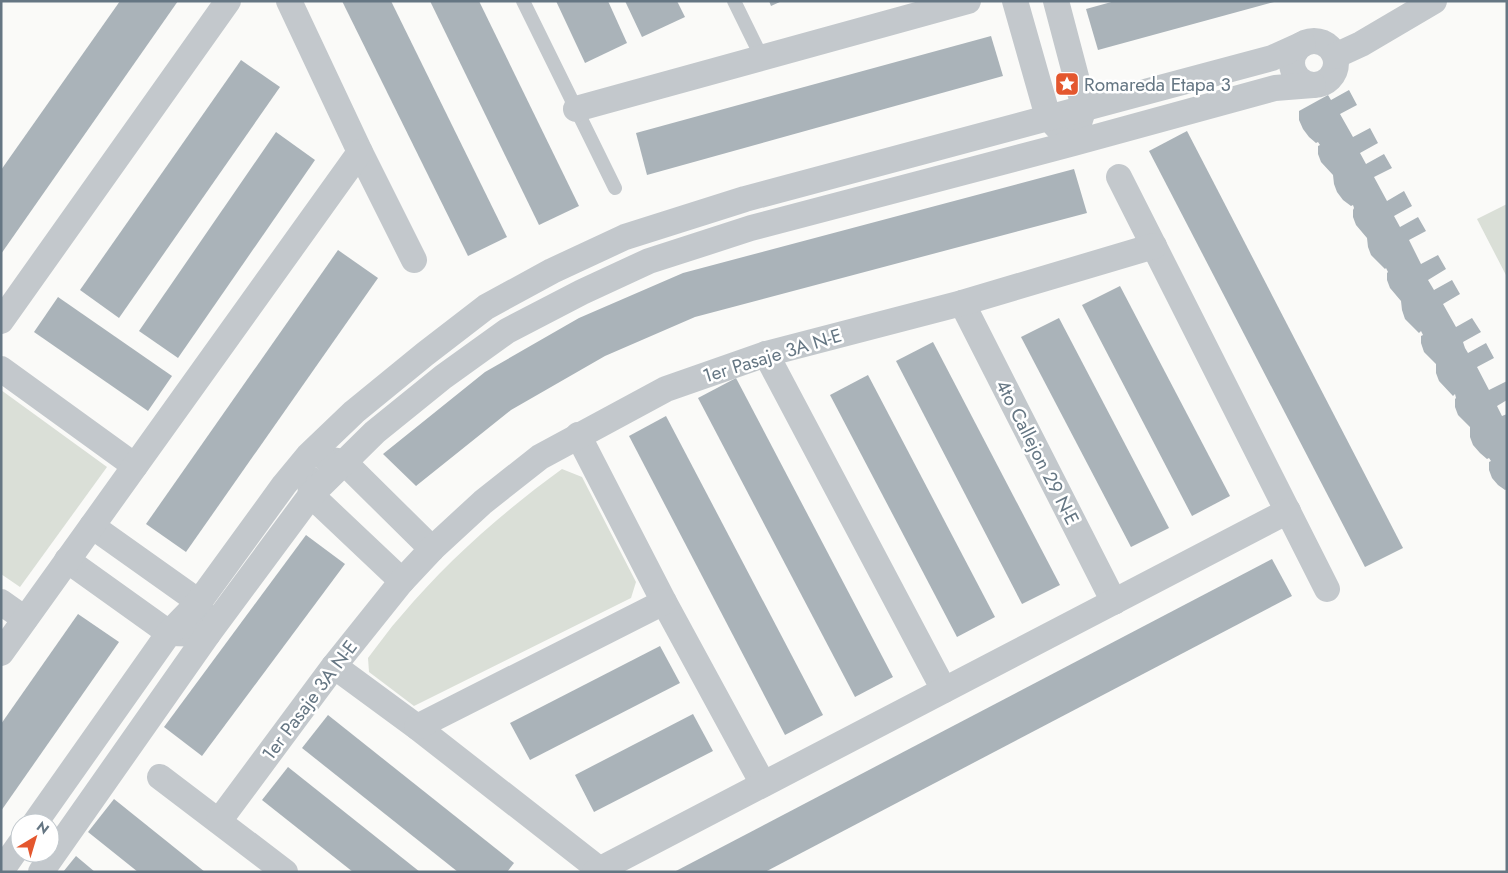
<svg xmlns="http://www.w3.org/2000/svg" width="1508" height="873" font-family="Jost,sans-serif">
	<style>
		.green { fill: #dadfd7 }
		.building { fill: #aab3b9 }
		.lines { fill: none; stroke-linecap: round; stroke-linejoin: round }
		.lane { stroke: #c3c8cc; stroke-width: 14 }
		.street { stroke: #c3c8cc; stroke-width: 26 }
		.labels { text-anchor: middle; stroke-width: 5; stroke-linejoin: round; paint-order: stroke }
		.poi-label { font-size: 19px; fill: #657683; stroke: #fff; text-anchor: start }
		.street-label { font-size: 19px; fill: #657683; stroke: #fff }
	</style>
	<rect width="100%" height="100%" fill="#fafaf8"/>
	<g class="green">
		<polygon points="1507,204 1507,277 1477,219"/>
		<polygon points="1,390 107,467 20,587 1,574"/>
		<path d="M562,469L582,477L636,582L631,598L414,706L369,672L368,658C379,644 389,629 401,616C448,560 503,512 562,469Z"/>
	</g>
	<g class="building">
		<polygon points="120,1 178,1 1,254 1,170"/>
		<polygon points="342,1 391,1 507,237 468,256"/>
		<polygon points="430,1 479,1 579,206 539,225"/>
		<polygon points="556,1 608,1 627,43 585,63"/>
		<polygon points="625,1 677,1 685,17 642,37"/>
		<polygon points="769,1 782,1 771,6"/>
		<polygon points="1115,1 1274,1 1274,2 1098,50 1086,9"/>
		<polygon points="991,36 1003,76 647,175 636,133"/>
		<polygon points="241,60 280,87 119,318 80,290"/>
		<polygon points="1349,90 1357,105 1340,114 1353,137 1370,128 1378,143 1360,153 1366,164 1384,154 1392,168 1374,177 1387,201 1404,191 1412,206 1394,216 1400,227 1418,217 1426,231 1409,240 1421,264 1438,255 1446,269 1428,280 1434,290 1452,280 1460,294 1443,304 1456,327 1472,318 1481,332 1463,342 1465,348 1468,353 1486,343 1494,358 1477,367 1489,390 1507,381 1507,400 1497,406 1502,416 1507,414 1507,489 1505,490 1498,485 1492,478 1489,470 1489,462 1491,461 1489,458 1487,459 1480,453 1473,445 1470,437 1470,427 1458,415 1455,407 1455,399 1456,398 1455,394 1453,396 1439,381 1436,373 1436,364 1424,352 1421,343 1421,336 1423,335 1421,331 1419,333 1405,319 1402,310 1401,301 1390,288 1387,280 1387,273 1388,272 1386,268 1385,269 1371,255 1368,247 1367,238 1356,225 1353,217 1353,210 1354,208 1353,205 1351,206 1343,200 1337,192 1334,184 1333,175 1321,162 1318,154 1318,146 1320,145 1318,142 1316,143 1309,137 1303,129 1299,120 1299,111 1328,95 1331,100"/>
		<polygon points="1187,131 1403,548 1365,567 1149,151"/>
		<polygon points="276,132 315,160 178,358 139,331"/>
		<polygon points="1074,169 1087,213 695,317 605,356 511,410 416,486 383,454 485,372 579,318 683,273"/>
		<polygon points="338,250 378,278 186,552 146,524"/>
		<polygon points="1120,286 1230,496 1192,516 1082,305"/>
		<polygon points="58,297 172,376 148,411 34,332"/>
		<polygon points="1059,318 1169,528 1131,547 1021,337"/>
		<polygon points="933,342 1060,585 1022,604 896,361"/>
		<polygon points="868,375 995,617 957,637 830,395"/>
		<polygon points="736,378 893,677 855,697 698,398"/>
		<polygon points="666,416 823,715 785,735 629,436"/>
		<polygon points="306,535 345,564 202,756 164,727"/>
		<polygon points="1272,559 1292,596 765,872 674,872"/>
		<polygon points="78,614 119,642 1,811 1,724"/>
		<polygon points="660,646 680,683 530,760 510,723"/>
		<polygon points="693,714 713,751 594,812 575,775"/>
		<polygon points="328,715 514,863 507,872 458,872 302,748"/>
		<polygon points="288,767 420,872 353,872 262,800"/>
		<polygon points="114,799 205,872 138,872 88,832"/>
		<polygon points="76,856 95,872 63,872"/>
	</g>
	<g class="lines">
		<g class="lane">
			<polyline points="523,1 615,188"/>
			<polyline points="734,1 762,58"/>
		</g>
		<g class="street">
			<polyline points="289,1 360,152 414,260"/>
			<polyline points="1015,1 1048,117 1059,129"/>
			<polyline points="1056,1 1084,107 1079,123"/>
			<circle cx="1314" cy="63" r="22"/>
			<polyline points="1335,56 1361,44 1434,1"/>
			<polyline points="576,109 968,1"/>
			<polyline points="1119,177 1327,589"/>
			<polyline points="962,303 1114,602"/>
			<polyline points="1,321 228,1"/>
			<polyline points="766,354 944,690"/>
			<polyline points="1,369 135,466"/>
			<polyline points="578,435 664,602 763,784"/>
			<polyline points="326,459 344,462 432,549"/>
			<polyline points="310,479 311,495 402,581"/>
			<polyline points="67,560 169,633 208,634 199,602 92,526"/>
			<polyline points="1,602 25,619"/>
			<polyline points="1,653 360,152"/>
			<polyline points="334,666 417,727 600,870"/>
			<polyline points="417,727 664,602"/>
			<polyline points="160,777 285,872"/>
			<polyline points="219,821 334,666 402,581 432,549 483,502 540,457 666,389 766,354 962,303 1154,246"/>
			<polyline points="35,823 169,633 199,602 284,485 308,456 354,412 425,354 486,307 552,271 625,237 745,199 1272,58 1303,44"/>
			<polyline points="1,871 20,844"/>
			<polyline points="41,872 208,634 311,495 375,432 443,377 507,331 582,292 649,261 751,228 1074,143 1275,88 1313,85"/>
			<polyline points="595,872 1288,511"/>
		</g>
	</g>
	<defs>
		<symbol id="sight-square" viewBox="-11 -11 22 22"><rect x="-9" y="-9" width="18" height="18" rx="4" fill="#e4572e" stroke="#fff"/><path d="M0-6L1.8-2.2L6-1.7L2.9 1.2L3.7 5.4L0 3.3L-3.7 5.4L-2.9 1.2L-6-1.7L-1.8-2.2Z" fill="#fff"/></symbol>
	</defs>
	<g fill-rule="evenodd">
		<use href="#sight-square" x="1053" y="70" width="28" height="28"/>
	</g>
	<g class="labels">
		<g class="poi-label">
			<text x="1084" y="91">Romareda Etapa 3</text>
		</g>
		<g class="street-label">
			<text transform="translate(772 355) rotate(-17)" y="7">1er Pasaje 3A N-E</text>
			<text transform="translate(1038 452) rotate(63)" y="7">4to Callejon 29 N-E</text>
			<text transform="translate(309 700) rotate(-53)" y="7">1er Pasaje 3A N-E</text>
		</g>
	</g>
	<rect width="1508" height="873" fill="none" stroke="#657683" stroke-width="5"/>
	<g transform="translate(35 838) rotate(38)"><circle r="24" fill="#ffffff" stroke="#c1c8cd"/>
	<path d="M0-4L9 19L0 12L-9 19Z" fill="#e4572e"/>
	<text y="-8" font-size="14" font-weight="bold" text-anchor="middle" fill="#657683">N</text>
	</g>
</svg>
